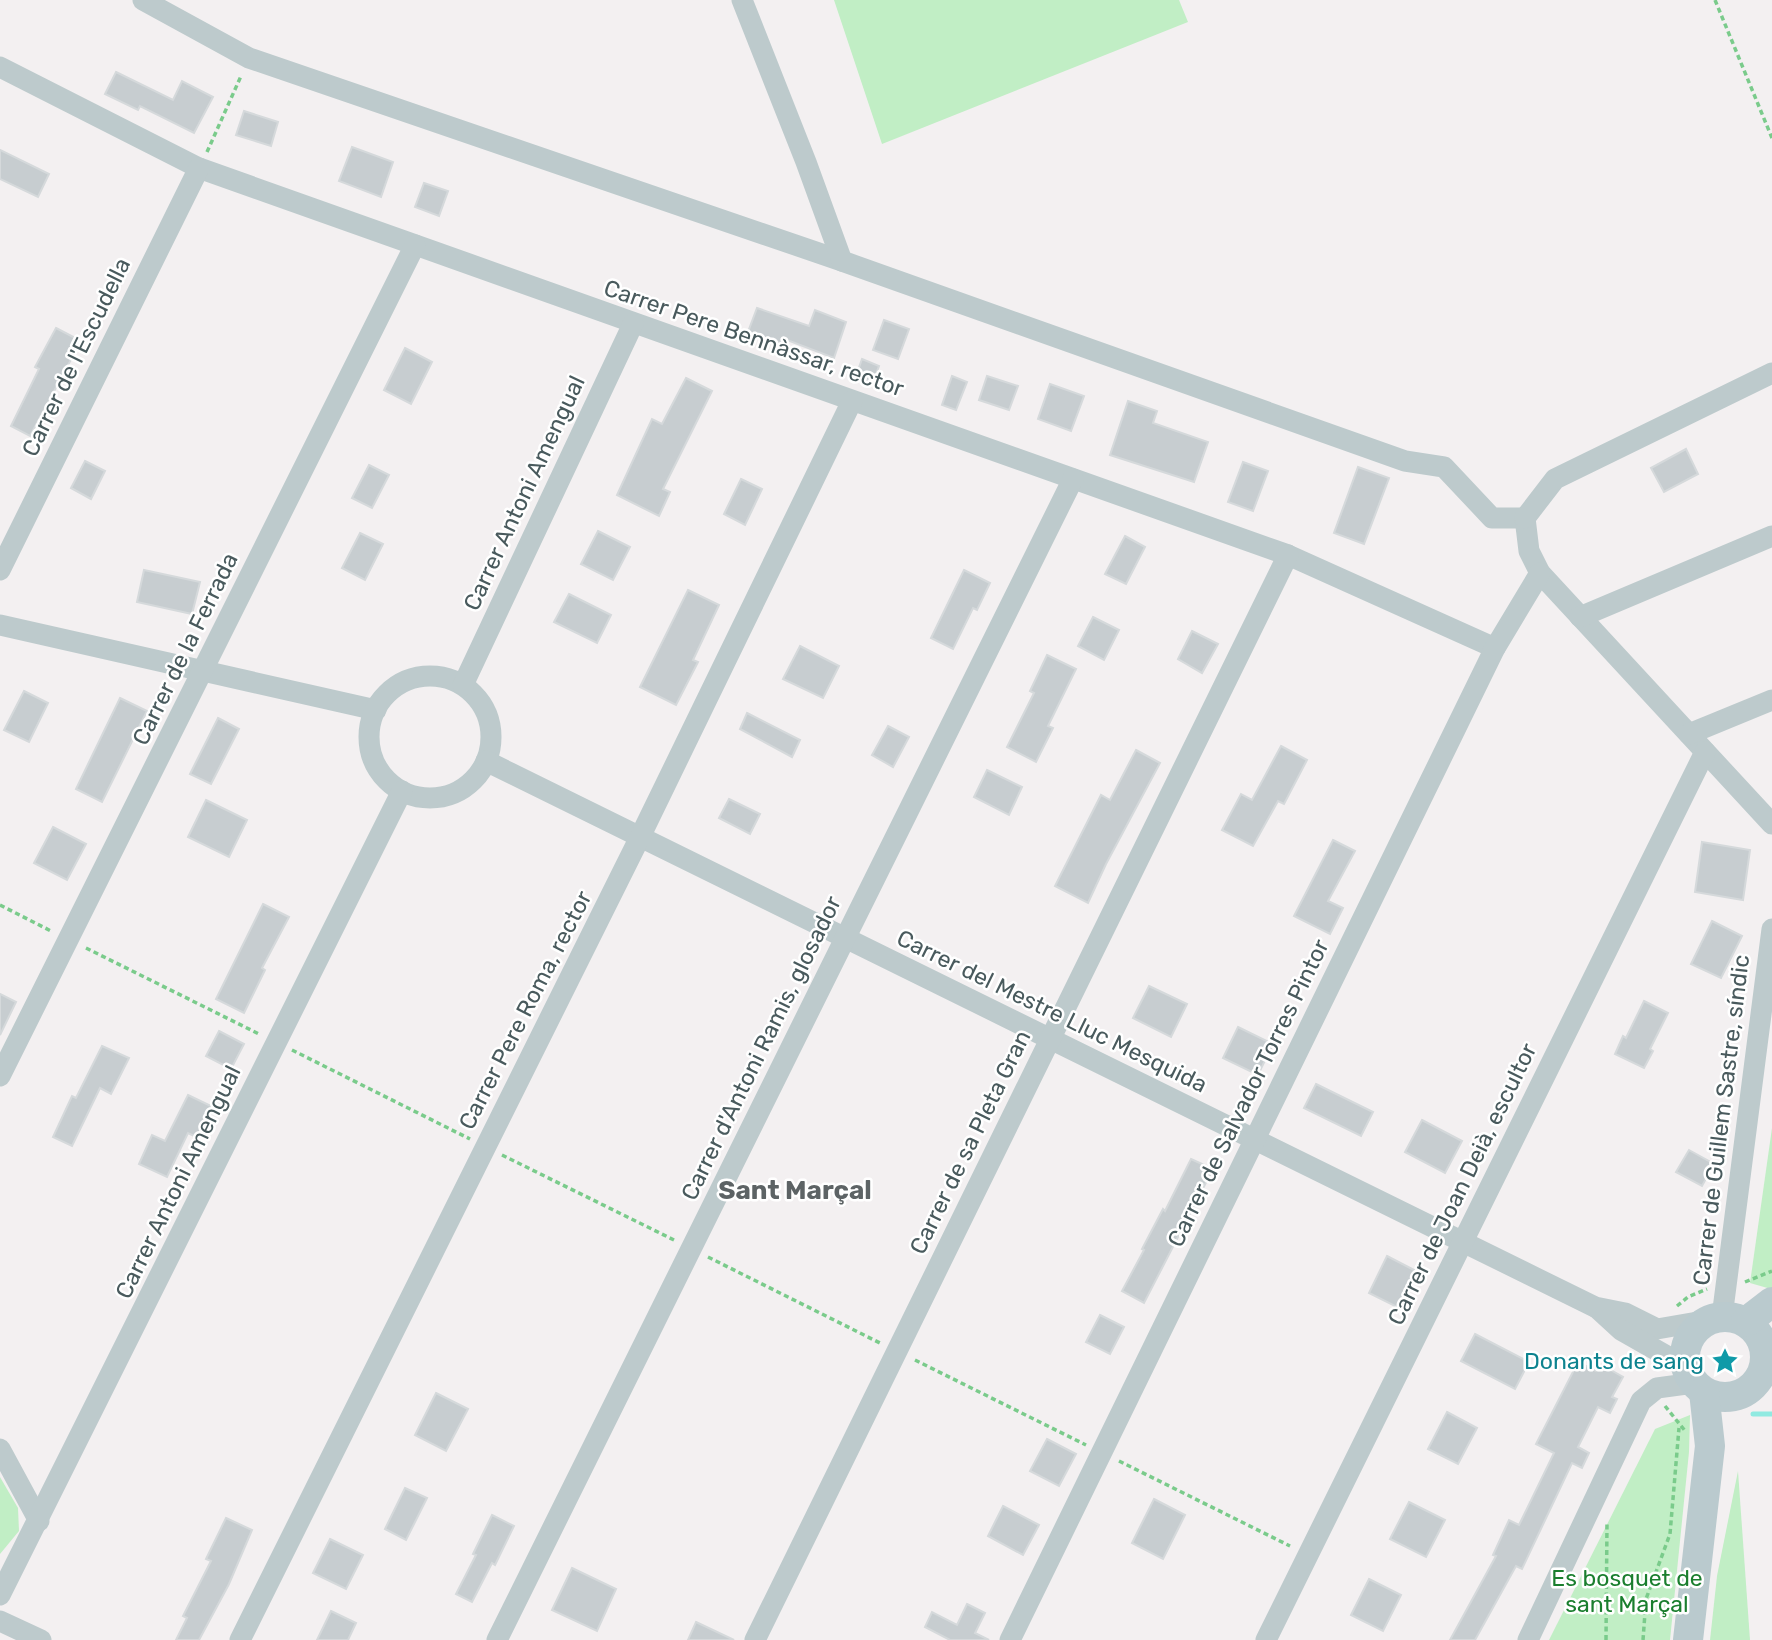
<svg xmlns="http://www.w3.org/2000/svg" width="1772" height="1640" font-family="Rubik,sans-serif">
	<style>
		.green { fill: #c1eec5 }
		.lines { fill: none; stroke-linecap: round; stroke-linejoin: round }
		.stream { stroke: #90eae1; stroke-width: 5 }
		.building { fill: #c7cdd0; stroke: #d5d9db; stroke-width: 2 }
		.path { stroke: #7acb8b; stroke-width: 3.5; stroke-dasharray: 5 3.5; stroke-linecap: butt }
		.street { stroke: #bdcacc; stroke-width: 21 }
		.secondary { stroke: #bacace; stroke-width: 30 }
		.labels { text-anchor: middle; stroke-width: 5; stroke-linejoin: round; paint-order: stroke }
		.street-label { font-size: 23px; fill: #495a5d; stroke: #fff }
		.culture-label { font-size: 23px; fill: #0d838f; stroke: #fff; text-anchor: end }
		.park-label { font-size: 23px; fill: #1a7e2e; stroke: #fff }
		.quarter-label { font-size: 26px; font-weight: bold; fill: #5d6365; stroke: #fff }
	</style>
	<rect width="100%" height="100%" fill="#f3f0f1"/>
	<g class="green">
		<polygon points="834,0 1179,0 1188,22 882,144"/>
		<polygon points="1772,1128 1772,1288 1771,1289 1750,1283"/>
		<polygon points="1690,1415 1689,1452 1670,1640 1549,1640 1655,1429"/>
		<polygon points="1738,1471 1750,1640 1710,1640 1717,1576"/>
		<polygon points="0,1477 18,1508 19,1531 0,1554"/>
	</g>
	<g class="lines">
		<polyline class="stream" points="1753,1414 1772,1414"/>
	</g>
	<g class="building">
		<polygon points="116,72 173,100 182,81 213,97 194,133 140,106 138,110 105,94"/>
		<polygon points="244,111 278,122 271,146 236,135"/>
		<polygon points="352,147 393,162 381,197 339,181"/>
		<polygon points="0,150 49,174 38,197 0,179"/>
		<polygon points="424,183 448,191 439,216 415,207"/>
		<polygon points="757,308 809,326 815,310 846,322 834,358 782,338 780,343 748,332"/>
		<polygon points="884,320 909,329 898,359 873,350"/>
		<polygon points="56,328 81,341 30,436 11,426 39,369 35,367"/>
		<polygon points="405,348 432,362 411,404 384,390"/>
		<polygon points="862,359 879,366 873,382 856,376"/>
		<polygon points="952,376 967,382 956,410 942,405"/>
		<polygon points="987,376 1018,386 1009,410 979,400"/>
		<polygon points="686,378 712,391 663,489 670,492 659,516 617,495 652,419 662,424"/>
		<polygon points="1050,384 1084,396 1071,431 1038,419"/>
		<polygon points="1128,401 1157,411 1153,423 1208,442 1194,482 1110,455"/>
		<polygon points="1686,449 1698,474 1664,492 1651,468"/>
		<polygon points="85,461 105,471 91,499 71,488"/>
		<polygon points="1243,462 1268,471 1253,511 1228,502"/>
		<polygon points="369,465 389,475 372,508 352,498"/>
		<polygon points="1358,467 1389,478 1364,544 1334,533"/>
		<polygon points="741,479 762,489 745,525 724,514"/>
		<polygon points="598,531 630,547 613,580 581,564"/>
		<polygon points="360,533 383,544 365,580 342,568"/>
		<polygon points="1125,536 1145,547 1126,584 1105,574"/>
		<polygon points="144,570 200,582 192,614 137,602"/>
		<polygon points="964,570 990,583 977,610 973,608 953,649 931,638"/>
		<polygon points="688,590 719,605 693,660 698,662 676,705 640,687"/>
		<polygon points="569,594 611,615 597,643 554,622"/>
		<polygon points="1093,617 1119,630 1104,660 1078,646"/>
		<polygon points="1192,631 1218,644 1202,673 1178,659"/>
		<polygon points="800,646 839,666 823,698 783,679"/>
		<polygon points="1047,655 1076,669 1048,726 1053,728 1036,762 1007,747 1034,693 1030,691"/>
		<polygon points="24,691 48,703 29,742 4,730"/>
		<polygon points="120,698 147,711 102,802 76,789"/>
		<polygon points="747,713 800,740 792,757 740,729"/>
		<polygon points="218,718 239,729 211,784 190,774"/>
		<polygon points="888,726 909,737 893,767 872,755"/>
		<polygon points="1281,746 1307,760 1284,804 1278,801 1253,846 1222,830 1241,794 1252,800"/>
		<polygon points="1136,750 1160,763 1106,864 1088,903 1055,886 1101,795 1110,800"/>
		<polygon points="987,770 1022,787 1009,815 974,797"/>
		<polygon points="729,799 760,814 750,834 719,818"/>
		<polygon points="206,800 247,820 229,857 188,837"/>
		<polygon points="53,827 86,844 67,880 34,863"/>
		<polygon points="1333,840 1355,851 1328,901 1343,908 1330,934 1294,916"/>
		<polygon points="1702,842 1750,850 1743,900 1695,892"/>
		<polygon points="263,904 289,917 262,968 265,970 244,1013 216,999"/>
		<polygon points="1712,921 1742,936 1721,978 1691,964"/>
		<polygon points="1149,986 1187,1004 1171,1037 1133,1018"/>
		<polygon points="0,994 16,1002 0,1035"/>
		<polygon points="1644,1001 1668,1013 1650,1049 1653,1051 1644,1068 1615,1054 1623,1036 1626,1038"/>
		<polygon points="1238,1027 1273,1044 1258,1075 1223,1058"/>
		<polygon points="219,1031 244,1044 231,1069 206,1056"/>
		<polygon points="102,1046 129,1058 111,1094 100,1088 72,1146 53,1137 72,1096 76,1098"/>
		<polygon points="1316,1084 1373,1112 1361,1136 1304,1108"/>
		<polygon points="188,1095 213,1107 198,1138 188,1133 167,1177 139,1164 152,1135 165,1141"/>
		<polygon points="1422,1120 1462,1141 1445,1173 1405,1152"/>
		<polygon points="1689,1150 1714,1164 1702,1186 1676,1172"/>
		<polygon points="1191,1159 1213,1169 1144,1303 1122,1291 1144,1250 1142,1249 1163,1209 1165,1211"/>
		<polygon points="1387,1256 1416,1271 1397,1307 1369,1293"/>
		<polygon points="1100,1315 1124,1327 1110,1354 1086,1342"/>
		<polygon points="1475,1334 1529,1362 1515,1389 1461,1361"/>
		<polygon points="1578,1362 1596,1371 1600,1364 1623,1377 1612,1397 1617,1399 1610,1413 1598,1407 1578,1447 1589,1453 1582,1468 1572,1463 1522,1569 1516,1566 1475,1640 1450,1640 1496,1556 1493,1555 1509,1520 1519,1525 1554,1453 1536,1444"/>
		<polygon points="436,1393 468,1409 446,1451 415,1435"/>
		<polygon points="1447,1412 1477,1428 1458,1464 1428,1449"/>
		<polygon points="1047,1439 1076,1454 1059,1486 1030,1471"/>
		<polygon points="405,1488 427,1498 406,1540 385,1529"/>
		<polygon points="1154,1499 1185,1515 1163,1559 1132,1543"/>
		<polygon points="1409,1502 1445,1520 1426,1557 1390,1539"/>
		<polygon points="1003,1506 1039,1525 1023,1555 988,1536"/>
		<polygon points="492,1515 514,1526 495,1565 492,1563 472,1602 456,1594 476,1555 473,1554"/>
		<polygon points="226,1518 252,1530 229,1584 199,1640 176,1640 187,1618 183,1616 211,1561 206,1559"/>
		<polygon points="330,1539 363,1555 346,1589 313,1573"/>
		<polygon points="572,1568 616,1589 597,1631 552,1610"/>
		<polygon points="1369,1579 1401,1595 1383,1631 1351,1615"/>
		<polygon points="967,1604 985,1613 975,1633 989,1640 950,1640 925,1627 932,1612 957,1625"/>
		<polygon points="331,1611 356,1623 348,1640 317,1640"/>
		<polygon points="696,1622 734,1640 688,1640"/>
	</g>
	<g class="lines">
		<g class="path">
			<polyline points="1715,0 1772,138"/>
			<polyline points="207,152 241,76"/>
			<polyline points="0,905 51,931"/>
			<polyline points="86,948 261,1035"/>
			<polyline points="292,1050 470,1139"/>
			<polyline points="502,1155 674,1240"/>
			<polyline points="708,1257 880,1343"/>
			<polyline points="1745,1282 1772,1271"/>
			<polyline points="1677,1306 1688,1297 1707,1289"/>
			<polyline points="915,1360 1086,1445"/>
			<polyline points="1665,1406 1686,1432"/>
			<polyline points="1119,1461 1290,1546"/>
			<polyline points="1606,1640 1607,1522"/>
			<polyline points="1643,1640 1646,1599 1670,1534 1679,1428"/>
		</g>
		<g class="street">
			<polyline points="143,0 249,58 842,261"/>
			<polyline points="742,0 806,162 842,261 1405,461 1444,467 1492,518 1525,518"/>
			<polyline points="0,67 199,168 1288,555 1495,648"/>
			<polyline points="1525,518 1529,551 1540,573 1772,824"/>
			<polyline points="1525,518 1555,479 1772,373"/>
			<polyline points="0,570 199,168"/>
			<polyline points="1580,617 1772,536"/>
			<polyline points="0,625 376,710"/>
			<circle cx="430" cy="737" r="61"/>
			<polyline points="463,685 633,324"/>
			<polyline points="1689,734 1772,700"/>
			<polyline points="486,761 1595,1307 1625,1313 1657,1329 1709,1320"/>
			<polyline points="0,1076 415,245"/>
			<polyline points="1597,1308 1621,1330 1686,1367"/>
			<polyline points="1722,1317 1772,929"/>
			<polyline points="0,1449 39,1521"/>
			<polyline points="0,1595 402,791"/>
			<polyline points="0,1621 41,1640"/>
			<polyline points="240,1640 640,837 852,401"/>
			<polyline points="497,1640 1073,479"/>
			<polyline points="755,1640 1288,555"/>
			<polyline points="1010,1640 1495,648 1540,573"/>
			<polyline points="1266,1640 1705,752"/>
			<polyline points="1528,1640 1641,1401 1657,1388 1694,1383"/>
		</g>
		<g class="secondary">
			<circle cx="1725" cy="1357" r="40"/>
			<polyline points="1746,1322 1772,1302"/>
			<polyline points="1688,1640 1710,1446 1704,1392"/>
		</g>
	</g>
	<defs>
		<symbol id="sight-bare" viewBox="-9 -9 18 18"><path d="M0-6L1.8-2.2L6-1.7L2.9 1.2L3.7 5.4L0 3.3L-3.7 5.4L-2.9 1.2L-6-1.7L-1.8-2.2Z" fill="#0f9aa8" stroke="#fff" stroke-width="2.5" paint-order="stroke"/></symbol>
	</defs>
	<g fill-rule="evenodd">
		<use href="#sight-bare" x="1706" y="1342" width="38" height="38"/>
	</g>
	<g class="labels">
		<g class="street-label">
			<text transform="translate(754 338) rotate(19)" y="8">Carrer Pere Bennàssar, rector</text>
			<text transform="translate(76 357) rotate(-64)" y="8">Carrer de l'Escudella</text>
			<text transform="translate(524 493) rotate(-65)" y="8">Carrer Antoni Amengual</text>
			<text transform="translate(185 649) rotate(-64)" y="8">Carrer de la Ferrada</text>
			<text transform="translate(525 1010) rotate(-63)" y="8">Carrer Pere Roma, rector</text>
			<text transform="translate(1052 1011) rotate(26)" y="8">Carrer del Mestre Lluc Mesquida</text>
			<text transform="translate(761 1048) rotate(-64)" y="8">Carrer d'Antoni Ramis, glosador</text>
			<text transform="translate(1248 1093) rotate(-64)" y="8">Carrer de Salvador Torres Pintor</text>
			<text transform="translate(1721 1120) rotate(-83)" y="8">Carrer de Guillem Sastre, síndic</text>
			<text transform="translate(970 1142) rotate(-64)" y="8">Carrer de sa Pleta Gran</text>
			<text transform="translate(178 1182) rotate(-64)" y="8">Carrer Antoni Amengual</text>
			<text transform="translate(1462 1184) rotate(-64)" y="8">Carrer de Joan Deià, escultor</text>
		</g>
		<g class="culture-label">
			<text x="1704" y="1369">Donants de sang</text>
		</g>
		<g class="park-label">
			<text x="1627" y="1586">Es bosquet de<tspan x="1627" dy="26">sant Marçal</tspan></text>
		</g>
		<g class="quarter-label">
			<text x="795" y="1199">Sant Marçal</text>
		</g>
	</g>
</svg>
